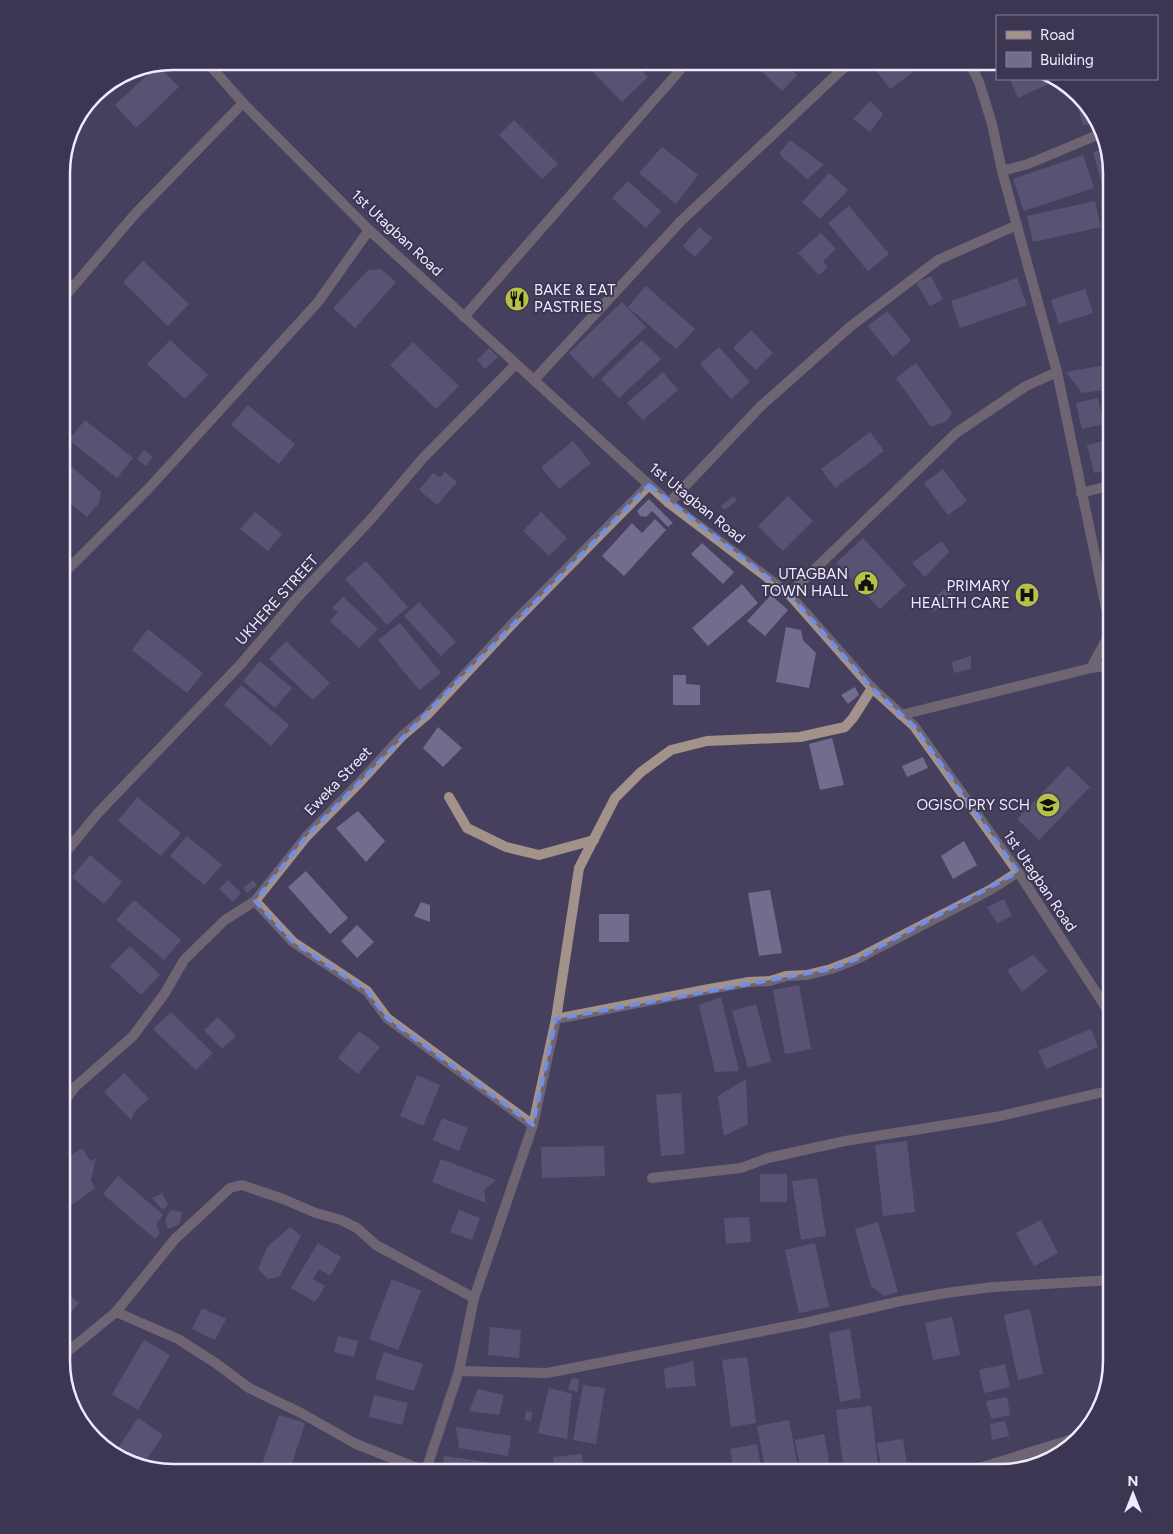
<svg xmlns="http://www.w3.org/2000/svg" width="1173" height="1534" font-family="Figtree,sans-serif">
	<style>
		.building { fill: #726c8d }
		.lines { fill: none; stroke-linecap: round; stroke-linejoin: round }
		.street { stroke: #a29289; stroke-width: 10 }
		.marked { fill: none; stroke: #718de7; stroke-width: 4; stroke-dasharray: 10 6; stroke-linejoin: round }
		.labels { text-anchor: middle; stroke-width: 4; stroke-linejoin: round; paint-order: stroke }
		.street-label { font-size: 15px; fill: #eeebfe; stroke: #3c3653 }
		.poi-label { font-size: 15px; fill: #eeebfe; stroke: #3c3653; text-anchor: end }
		.rim { fill: none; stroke: #eeebfe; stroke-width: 2.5 }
	</style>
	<rect width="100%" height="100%" fill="#46405e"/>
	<g class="building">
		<polygon points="408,61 430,61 417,72"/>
		<polygon points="582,61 632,61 648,77 622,102"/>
		<polygon points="751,61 795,61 789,67 797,75 782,91"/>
		<polygon points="877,61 928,61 890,89 872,65"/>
		<polygon points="158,65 179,87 136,128 115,105"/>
		<polygon points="1010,79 1052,79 1053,82 1018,98"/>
		<polygon points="1074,94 1093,111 1096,123 1083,125"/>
		<polygon points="870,101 883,114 870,132 853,119"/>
		<polygon points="514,120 558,164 542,179 499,135"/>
		<polygon points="790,140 824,165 807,179 779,154"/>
		<polygon points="662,147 698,175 676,204 639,173"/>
		<polygon points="1104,149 1112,173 1111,217 1093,152"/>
		<polygon points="1083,155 1094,188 1024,211 1013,179"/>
		<polygon points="829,173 848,190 820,219 802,202"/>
		<polygon points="628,181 661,211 646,228 612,198"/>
		<polygon points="1095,201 1101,227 1033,242 1027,216"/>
		<polygon points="849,206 889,254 868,271 828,223"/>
		<polygon points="699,227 712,238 695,257 683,246"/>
		<polygon points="821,233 836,249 823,261 828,267 819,275 798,253"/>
		<polygon points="143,261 189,304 168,326 123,282"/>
		<polygon points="381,269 396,282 355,328 333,308 368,270"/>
		<polygon points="931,276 943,299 930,306 916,283"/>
		<polygon points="1017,278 1027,305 960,328 951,301"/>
		<polygon points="646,286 695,329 676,349 628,307"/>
		<polygon points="1085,289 1093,313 1059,324 1051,300"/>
		<polygon points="622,302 646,327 593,378 569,353"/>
		<polygon points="887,311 911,340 893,357 868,326"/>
		<polygon points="751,330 773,353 756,370 733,348"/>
		<polygon points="170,340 208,375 185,399 147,364"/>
		<polygon points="642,340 661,359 619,398 601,379"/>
		<polygon points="413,342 459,386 436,409 390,365"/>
		<polygon points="719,347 750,382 731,399 700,364"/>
		<polygon points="489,348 498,357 485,369 477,360"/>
		<polygon points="916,363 952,413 947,421 931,427 896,378"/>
		<polygon points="1106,365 1112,383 1112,389 1082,393 1066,372"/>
		<polygon points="663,372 678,390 643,420 627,403"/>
		<polygon points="1098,398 1104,424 1082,429 1076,403"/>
		<polygon points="248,405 295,444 279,464 231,425"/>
		<polygon points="85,420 133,458 117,478 69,440"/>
		<polygon points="870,432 884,451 835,488 821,469"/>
		<polygon points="1112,439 1112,469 1094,473 1087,445"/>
		<polygon points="573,441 591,463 559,489 541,467"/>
		<polygon points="144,450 153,457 146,466 137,459"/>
		<polygon points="72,467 101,492 99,503 87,517 61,496 61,480"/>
		<polygon points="943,469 967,501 948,515 924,483"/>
		<polygon points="445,472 457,482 437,505 419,490 433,473 440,478"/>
		<polygon points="733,496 737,500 725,510 721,506"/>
		<polygon points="788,496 813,521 783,551 758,526"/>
		<polygon points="649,499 673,523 668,527 652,511 646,517 640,516 637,511"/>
		<polygon points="255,512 282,534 268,551 240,529"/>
		<polygon points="541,512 567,538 549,556 523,531"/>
		<polygon points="655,519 666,530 624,576 602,556 632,523 642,533"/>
		<polygon points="863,538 906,585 880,609 836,563"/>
		<polygon points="942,541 949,552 925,577 912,563"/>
		<polygon points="702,543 734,572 723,584 691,554"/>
		<polygon points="366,561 408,607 387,625 345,579"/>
		<polygon points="742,584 758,603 708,646 692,628"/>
		<polygon points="947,588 954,598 933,612 927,602"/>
		<polygon points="771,595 788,610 765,636 747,621"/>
		<polygon points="343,597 378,629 359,648 330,621 338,612 332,608"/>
		<polygon points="419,602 456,642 441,656 404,616"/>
		<polygon points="400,623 441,673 419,690 378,640"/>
		<polygon points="786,627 801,630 803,640 816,653 809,688 776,682"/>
		<polygon points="148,629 203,673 187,693 132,650"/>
		<polygon points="286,641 330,683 313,700 269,659"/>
		<polygon points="971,656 971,669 954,673 952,662"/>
		<polygon points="260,661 292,688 275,708 243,681"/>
		<polygon points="673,675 686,675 686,684 700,685 700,705 673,705"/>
		<polygon points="241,685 289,725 271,746 224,705"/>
		<polygon points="855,687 859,695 848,704 841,695"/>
		<polygon points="438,727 462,748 443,767 423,748"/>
		<polygon points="832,738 844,785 820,790 809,744"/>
		<polygon points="923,757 928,768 907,777 902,766"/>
		<polygon points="1068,766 1090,787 1039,840 1017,819"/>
		<polygon points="137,797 181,833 161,856 118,821"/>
		<polygon points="358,811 385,841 366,862 336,828"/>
		<polygon points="187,836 222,865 204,885 170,856"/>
		<polygon points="964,841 977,865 953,879 941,856"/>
		<polygon points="90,855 122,882 104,904 72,877"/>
		<polygon points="306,871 348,918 330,934 288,887"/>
		<polygon points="228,880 241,893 233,902 219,889"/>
		<polygon points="253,880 257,885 247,893 243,888"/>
		<polygon points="770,890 782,953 759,956 748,893"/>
		<polygon points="1004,899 1012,916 997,923 987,907"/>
		<polygon points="134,900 181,940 164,960 116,920"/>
		<polygon points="421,902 430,905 430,922 414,916"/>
		<rect x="599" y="914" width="30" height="28"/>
		<polygon points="357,925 374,942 357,958 341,941"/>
		<polygon points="130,946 160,975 141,995 110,966"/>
		<polygon points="1033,955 1048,971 1022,992 1007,970"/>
		<polygon points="799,985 811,1049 785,1054 773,990"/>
		<polygon points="721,997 739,1071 715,1072 699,1005"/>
		<polygon points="756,1004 771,1062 748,1068 732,1011"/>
		<polygon points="171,1012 213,1053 196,1070 153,1029"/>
		<polygon points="218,1017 236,1036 222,1049 204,1030"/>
		<polygon points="1091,1029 1098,1047 1046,1069 1038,1051"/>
		<polygon points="359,1031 380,1047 358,1074 338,1058"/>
		<polygon points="124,1073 149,1099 135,1111 131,1120 104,1092"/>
		<polygon points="417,1075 440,1085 423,1126 400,1116"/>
		<polygon points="746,1079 748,1124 724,1136 718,1096"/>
		<polygon points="681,1093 685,1154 661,1156 656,1095"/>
		<polygon points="442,1118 468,1128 459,1151 433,1140"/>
		<polygon points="907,1141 915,1212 883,1216 875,1145"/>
		<polygon points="604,1146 605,1176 542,1178 541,1147"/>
		<polygon points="82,1148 90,1161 96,1158 91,1180 95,1188 61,1213 61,1151 70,1156"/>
		<polygon points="441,1159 496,1180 484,1190 486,1203 432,1182"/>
		<rect x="760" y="1174" width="27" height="28"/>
		<polygon points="118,1176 163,1215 156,1224 160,1233 155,1239 103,1194"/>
		<polygon points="817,1178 826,1236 801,1240 792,1181"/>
		<polygon points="162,1193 168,1205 163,1210 152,1198"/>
		<polygon points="170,1210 182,1212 180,1224 168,1229 165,1220"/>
		<polygon points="459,1210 480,1218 472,1240 450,1232"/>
		<polygon points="749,1217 751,1242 726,1244 724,1218"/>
		<polygon points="1041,1220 1058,1253 1034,1266 1016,1233"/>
		<polygon points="878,1222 898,1292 884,1296 871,1286 855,1229"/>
		<polygon points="290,1227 301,1236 279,1277 268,1279 258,1269 268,1246"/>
		<polygon points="318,1243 341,1257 330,1276 319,1269 313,1279 325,1286 315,1302 291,1288"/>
		<polygon points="815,1243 829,1307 799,1313 785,1250"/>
		<polygon points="392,1279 421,1291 398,1350 369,1339"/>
		<polygon points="63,1290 79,1303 61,1324 61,1292"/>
		<polygon points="202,1308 226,1319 215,1340 192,1329"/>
		<polygon points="1030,1309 1043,1374 1018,1380 1004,1315"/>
		<polygon points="952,1317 960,1355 933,1360 925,1323"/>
		<polygon points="490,1327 521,1330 519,1358 488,1355"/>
		<polygon points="850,1329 861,1398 840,1402 829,1333"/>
		<polygon points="338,1336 358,1341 354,1357 334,1352"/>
		<polygon points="144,1340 170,1355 138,1410 112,1394"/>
		<polygon points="384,1352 423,1364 414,1391 375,1379"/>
		<polygon points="747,1357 756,1423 731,1427 722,1360"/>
		<polygon points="693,1361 696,1386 666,1388 664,1369"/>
		<polygon points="1005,1364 1010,1387 984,1393 979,1370"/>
		<polygon points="572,1378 579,1379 578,1392 568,1389"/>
		<polygon points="583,1385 605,1388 596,1444 573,1440"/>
		<polygon points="549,1388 572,1394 567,1439 538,1433"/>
		<polygon points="478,1389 504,1395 499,1415 469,1411"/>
		<polygon points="374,1395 408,1403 402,1425 369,1417"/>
		<polygon points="1007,1397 1010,1415 992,1419 989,1413 986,1401"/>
		<polygon points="871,1406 879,1473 844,1473 836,1410"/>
		<polygon points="526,1411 532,1412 531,1421 525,1420"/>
		<polygon points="279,1415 305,1423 289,1473 259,1473"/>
		<polygon points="138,1418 163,1435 143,1465 118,1458 114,1454"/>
		<polygon points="789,1420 799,1473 766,1473 757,1426"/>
		<polygon points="1005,1421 1009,1436 992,1440 990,1424"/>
		<polygon points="456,1427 511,1436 508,1456 459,1448"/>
		<polygon points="824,1434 831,1471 801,1473 795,1440"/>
		<polygon points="903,1439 908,1471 882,1473 877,1443"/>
		<polygon points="757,1444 762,1473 734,1473 730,1449"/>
		<polygon points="582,1454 584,1473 555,1473 553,1457"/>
		<polygon points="444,1456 494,1463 493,1473 442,1473"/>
	</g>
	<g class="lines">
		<g class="street">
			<polyline points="206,61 243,103 369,230 669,503 789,594 872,688 914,726 1018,872 1112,1017"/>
			<polyline points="969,61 979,82 992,124 1002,171 1057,372 1112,637"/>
			<polyline points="1002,171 1028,164 1100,134"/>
			<polyline points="61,301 135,214 243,103"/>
			<polyline points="464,317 688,61"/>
			<polyline points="534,380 681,221 851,61"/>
			<polyline points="1081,493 1112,485"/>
			<polyline points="669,503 761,406 851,326 938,260 1017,225"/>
			<polyline points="61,576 149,488 318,302 369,230"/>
			<polyline points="789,594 956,433 1026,386 1057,372"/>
			<polyline points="1091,668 1110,633"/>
			<polyline points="901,715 1091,668 1112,665"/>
			<polyline points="449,797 467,828 506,847 539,855 594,840"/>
			<polyline points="61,858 98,813 241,664 296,599 372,518 423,458 516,364"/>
			<polyline points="255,901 293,942 367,991 387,1018 533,1125"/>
			<polyline points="556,1019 704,990 749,982 770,981 786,976 807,975 831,969 857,959 990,890 1018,872"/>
			<polyline points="61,1106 75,1087 133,1036 165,993 184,960 225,920 255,901 306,837 361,781 402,736 427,715 515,621 649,485"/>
			<polyline points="652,1178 741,1168 768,1158 845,1141 996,1117 1112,1090"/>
			<polyline points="116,1312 178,1339 217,1364 249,1388 301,1413 356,1444 425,1471"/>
			<polyline points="61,1357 116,1312 175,1239 230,1188 242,1185 283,1199 316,1213 341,1220 357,1228 376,1245 474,1298"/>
			<polyline points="459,1371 547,1373 804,1323 901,1301 946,1293 993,1287 1112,1280"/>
			<polyline points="425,1473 459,1371 474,1298 533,1125 556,1019 579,868 615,798 641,772 671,750 707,741 800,737 845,727 853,718 872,688"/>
			<polyline points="963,1473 1076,1438"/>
		</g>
	</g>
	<path d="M0 0H1173V1534H0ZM649,485L789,594L872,688L914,726L1018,872L857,959L831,969L556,1019L533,1125L387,1018L367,991L293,942L255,901L306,837Z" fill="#46405e" fill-opacity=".55" fill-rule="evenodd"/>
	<path class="marked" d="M649,485L789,594L872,688L914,726L1018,872L857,959L831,969L556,1019L533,1125L387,1018L367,991L293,942L255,901L306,837Z"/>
	<defs>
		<symbol id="restaurant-disc" viewBox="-11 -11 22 22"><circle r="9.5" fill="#b8c147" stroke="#3c3653"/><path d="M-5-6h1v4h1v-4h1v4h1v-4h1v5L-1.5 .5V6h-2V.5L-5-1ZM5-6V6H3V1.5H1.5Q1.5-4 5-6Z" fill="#111"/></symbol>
		<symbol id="civic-disc" viewBox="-11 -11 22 22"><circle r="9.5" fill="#b8c147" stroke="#3c3653"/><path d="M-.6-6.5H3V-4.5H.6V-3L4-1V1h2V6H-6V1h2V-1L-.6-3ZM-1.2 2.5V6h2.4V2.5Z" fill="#111"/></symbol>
		<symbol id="hospital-disc" viewBox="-11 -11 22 22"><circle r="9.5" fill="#b8c147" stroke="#3c3653"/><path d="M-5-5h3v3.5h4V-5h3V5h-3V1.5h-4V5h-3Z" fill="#111"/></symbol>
		<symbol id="school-disc" viewBox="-11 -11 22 22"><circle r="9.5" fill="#b8c147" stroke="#3c3653"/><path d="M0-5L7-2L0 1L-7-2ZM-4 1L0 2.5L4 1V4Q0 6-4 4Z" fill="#111"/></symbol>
	</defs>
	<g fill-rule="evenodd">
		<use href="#restaurant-disc" x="503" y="285" width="28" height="28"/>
		<use href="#civic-disc" x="852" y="569" width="28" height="28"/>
		<use href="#hospital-disc" x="1013" y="581" width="28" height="28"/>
		<use href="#school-disc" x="1034" y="791" width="28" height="28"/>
	</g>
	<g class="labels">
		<g class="street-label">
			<text transform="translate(397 233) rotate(43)" y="5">1st Utagban Road</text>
			<text transform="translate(697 503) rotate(39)" y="5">1st Utagban Road</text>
			<text transform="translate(277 600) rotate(-48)" y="5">UKHERE STREET</text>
			<text transform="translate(338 781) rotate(-46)" y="5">Eweka Street</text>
			<text transform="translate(1040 881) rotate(56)" y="5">1st Utagban Road</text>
		</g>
		<g class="poi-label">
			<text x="534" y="295" text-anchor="start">BAKE &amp; EAT<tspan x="534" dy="17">PASTRIES</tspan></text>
			<text x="848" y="579">UTAGBAN<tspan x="848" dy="17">TOWN HALL</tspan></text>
			<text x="1010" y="591">PRIMARY<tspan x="1010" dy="17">HEALTH CARE</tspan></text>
			<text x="1030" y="810">OGISO PRY SCH</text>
		</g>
	</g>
	<path d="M0 0H1173V1534H0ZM173 70H1000A103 103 0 0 1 1103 173V1361A103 103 0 0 1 1000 1464H173A103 103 0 0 1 70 1361V173A103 103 0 0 1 173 70Z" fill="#3c3653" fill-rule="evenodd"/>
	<path class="rim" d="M173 70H1000A103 103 0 0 1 1103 173V1361A103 103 0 0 1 1000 1464H173A103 103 0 0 1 70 1361V173A103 103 0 0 1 173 70Z"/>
	<rect x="996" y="15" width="162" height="65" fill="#3c3653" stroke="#837e97"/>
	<rect x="1006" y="31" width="25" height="8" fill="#a29289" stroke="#837e97"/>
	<text x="1040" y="40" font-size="15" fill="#eeebfe">Road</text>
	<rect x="1006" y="52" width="25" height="15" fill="#726c8d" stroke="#837e97"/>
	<text x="1040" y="65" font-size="15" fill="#eeebfe">Building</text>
	<g transform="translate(1133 1494)" stroke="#3c3653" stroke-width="4" paint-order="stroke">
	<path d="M0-4L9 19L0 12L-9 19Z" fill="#eeebfe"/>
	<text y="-8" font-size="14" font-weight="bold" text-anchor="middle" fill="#eeebfe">N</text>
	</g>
</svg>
